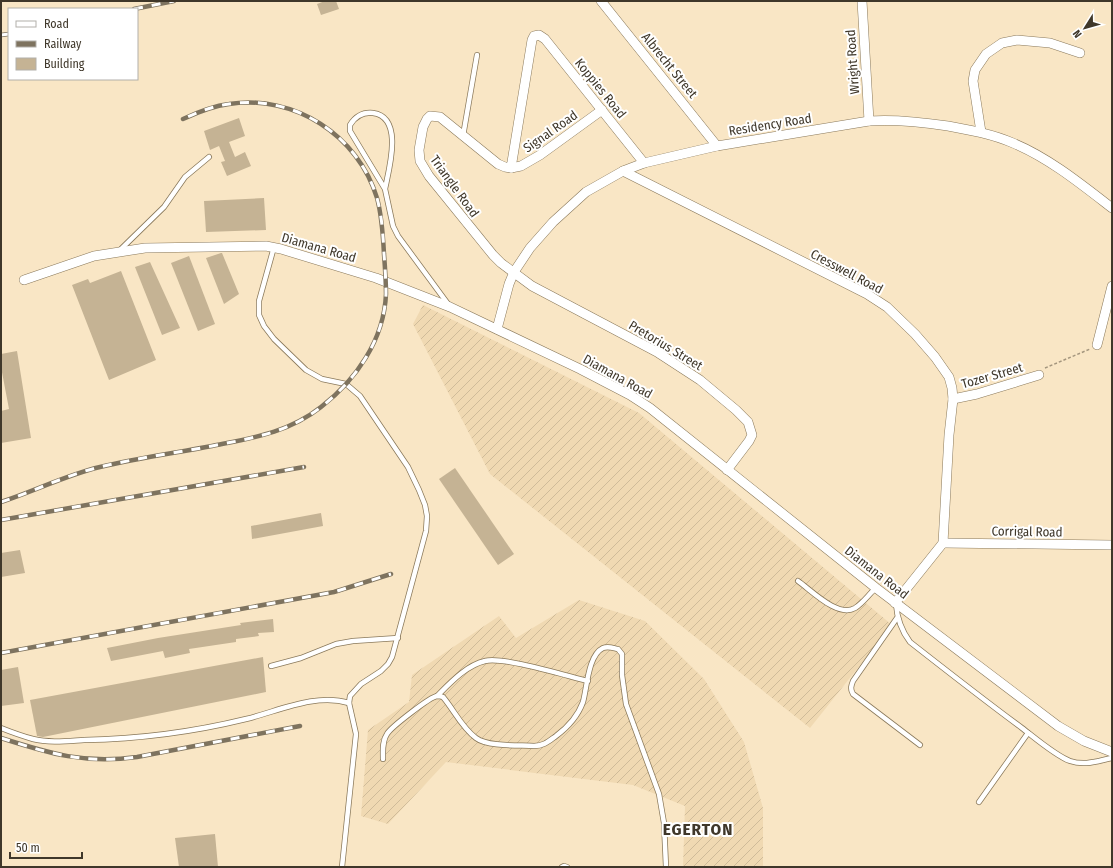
<svg xmlns="http://www.w3.org/2000/svg" width="1113" height="868" font-family="'Fira Sans Condensed',sans-serif">
	<style>
		.industrial { fill: url(#industrial-furrows) }
		.building { fill: #c5b394 }
		.lines { fill: none; stroke-linecap: round; stroke-linejoin: round }
		.service-casing { stroke: #8a795b; stroke-width: 6 }
		.minor-casing { stroke: #8a795b; stroke-width: 10 }
		.path { stroke: #a4967e; stroke-width: 1.5; stroke-dasharray: 3 2; stroke-linecap: butt }
		.service { stroke: #fff; stroke-width: 4.5 }
		.minor { stroke: #fff; stroke-width: 9 }
		.rail-casing { stroke: #7e735f; stroke-width: 4.5 }
		.rail { stroke: #fff; stroke-width: 3; stroke-dasharray: 9; stroke-linecap: butt }
		.labels { text-anchor: middle; stroke-width: 4; stroke-linejoin: round; paint-order: stroke }
		.street-label { font-size: 13px; fill: #3f372a; stroke: #fff }
		.district-label { font-size: 17px; font-weight: bold; letter-spacing: 1px; fill: #3f372a; stroke: #fff }
	</style>
	<defs>
		<pattern id="industrial-furrows" width="10" height="10" patternUnits="userSpaceOnUse"><rect width="10" height="10" fill="#f0d9b2"/><path d="M-1 1l2-2M0 10L10 0M9 11l2-2" fill="none" stroke="#cfbb99"/></pattern>
	</defs>
	<rect width="100%" height="100%" fill="#f9e6c5"/>
	<g class="industrial">
		<polygon points="423,305 639,413 892,625 810,728 490,474 413,324"/>
		<polygon points="579,600 645,621 704,679 744,742 763,808 763,867 683,867 685,806 633,785 446,762 388,824 361,816 368,730 409,702 412,675 499,616 516,638"/>
	</g>
	<g class="building">
		<polygon points="325,1 336,1 339,9 321,15 317,4"/>
		<polygon points="239,118 245,136 229,142 235,157 245,152 251,166 227,176 221,162 225,161 219,146 210,150 204,131"/>
		<polygon points="264,198 266,230 206,232 204,201"/>
		<polygon points="221,253 222,253 239,294 224,304 206,258"/>
		<polygon points="189,256 215,324 198,331 171,263"/>
		<polygon points="150,262 180,328 162,335 135,267"/>
		<polygon points="121,271 156,360 109,380 72,285 88,279 90,283"/>
		<polygon points="17,351 31,438 1,443 1,411 9,409 1,367 1,354"/>
		<polygon points="455,468 514,554 498,565 439,479"/>
		<polygon points="321,513 323,526 252,539 251,526"/>
		<polygon points="20,550 25,573 1,577 1,553"/>
		<polygon points="273,619 274,632 258,633 259,636 236,639 236,642 189,649 190,653 165,658 163,651 111,661 107,648 158,638 241,625 240,623"/>
		<polygon points="263,657 266,692 43,737 37,736 30,700"/>
		<polygon points="18,667 24,703 1,706 1,670"/>
		<polygon points="215,834 218,867 179,867 175,838"/>
	</g>
	<g class="lines">
		<defs>
			<g id="service">
				<polyline points="463,136 477,55"/>
				<path d="M385,189C389,169 404,117 373,113C363,112 355,117 350,125V131L385,189L393,226L398,236L448,304"/>
				<polyline points="274,247 259,301 259,315 264,326 274,339 306,370 322,379 346,384 360,396 408,467 419,490 425,505 427,516 426,531 392,657 388,664 381,671 361,684 350,696 349,703 356,734 342,867"/>
				<polyline points="120,250 164,207 185,177 209,157"/>
				<path d="M798,581C812,591 838,618 855,608C863,603 869,594 876,588"/>
				<path d="M896,604C897,618 901,630 910,642C947,671 984,700 1022,728C1035,738 1056,756 1070,761C1085,766 1097,761 1112,758"/>
				<path d="M897,618L853,681C851,686 850,689 853,694L920,745"/>
				<polyline points="271,666 301,658 336,644 353,641 398,638"/>
				<path d="M438,695C451,682 467,665 485,661C502,656 567,676 588,681"/>
				<path d="M1,728C11,732 22,736 33,739C49,743 67,741 84,740C138,739 193,732 246,719C279,711 315,693 349,703"/>
				<path d="M383,759C383,751 382,741 387,734C391,727 430,697 437,696C439,696 441,696 443,697C454,710 462,728 476,738C488,747 520,745 534,746C544,746 549,741 556,736C568,727 578,716 583,702C587,688 588,655 603,648C608,646 613,648 618,649L622,654V675L626,704L659,794L664,823L666,867"/>
				<polyline points="979,802 1028,733"/>
				<polyline points="562,867 564,866 567,867"/>
			</g>
			<g id="minor">
				<polyline points="601,1 717,146"/>
				<polyline points="862,1 869,121"/>
				<polyline points="981,132 973,81 975,70 986,54 1002,43 1017,40 1050,43 1080,53"/>
				<polyline points="644,163 545,39 539,35 534,36 532,40 511,168 505,167 498,164 440,117 430,116 427,119 423,127 419,150 420,161 429,176 493,255 501,263 532,286 657,352 700,380 736,410 748,422 752,435 749,441 727,470"/>
				<polyline points="511,168 521,166 540,155 602,110"/>
				<polyline points="623,171 867,294 887,307 915,334 935,357 949,377 952,388 953,399 949,435 943,543 895,603"/>
				<polyline points="24,280 94,256 145,248 266,246 281,249 376,278 450,307 580,369 630,395 650,408 876,588 1058,726 1084,741 1112,752"/>
				<path d="M497,329L509,284L514,272L530,248L553,222L586,192L623,171L644,163L717,146L869,121C896,119 921,122 948,126C970,130 992,134 1013,143C1049,158 1081,184 1112,208"/>
				<polyline points="1097,345 1112,286"/>
				<polyline points="953,399 977,394 1039,375"/>
				<polyline points="943,543 1112,545"/>
			</g>
		</defs>
		<use href="#service" class="service-casing"/>
		<use href="#minor" class="minor-casing"/>
		<polyline class="path" points="1045,368 1090,349"/>
		<use href="#service" class="service"/>
		<use href="#minor" class="minor"/>
		<defs>
			<g id="rail">
				<polyline points="134,9 174,1"/>
				<polyline points="1,35 9,34"/>
				<path d="M1,502C35,491 66,475 100,467C137,458 175,453 212,446C252,438 288,433 321,407C356,380 384,340 386,294C386,281 385,267 384,254C383,235 382,216 377,198C358,135 294,94 229,104C213,106 198,112 183,119"/>
				<polyline points="1,520 304,467"/>
				<polyline points="1,653 334,592 391,574"/>
				<path d="M1,738C51,754 84,764 137,757L300,726"/>
			</g>
		</defs>
		<use href="#rail" class="rail-casing"/>
		<use href="#rail" class="rail"/>
	</g>
	<g class="labels">
		<g class="street-label">
			<text transform="translate(852 62) rotate(-94)" y="5">Wright Road</text>
			<text transform="translate(670 65) rotate(51)" y="5">Albrecht Street</text>
			<text transform="translate(601 88) rotate(51)" y="5">Koppies Road</text>
			<text transform="translate(770 124) rotate(-9)" y="5">Residency Road</text>
			<text transform="translate(550 131) rotate(-35)" y="5">Signal Road</text>
			<text transform="translate(455 186) rotate(54)" y="5">Triangle Road</text>
			<text transform="translate(319 247) rotate(16)" y="5">Diamana Road</text>
			<text transform="translate(847 271) rotate(28)" y="5">Cresswell Road</text>
			<text transform="translate(666 345) rotate(31)" y="5">Pretorius Street</text>
			<text transform="translate(992 375) rotate(-16)" y="5">Tozer Street</text>
			<text transform="translate(618 376) rotate(29)" y="5">Diamana Road</text>
			<text transform="translate(1027 531) rotate(1)" y="5">Corrigal Road</text>
			<text transform="translate(877 572) rotate(38)" y="5">Diamana Road</text>
		</g>
		<g class="district-label">
			<text x="698" y="835">EGERTON</text>
		</g>
	</g>
	<rect width="1113" height="868" fill="none" stroke="#3f372a" stroke-width="4"/>
	<rect x="8" y="8" width="130" height="72" fill="#ffffff" stroke="#b2afaa"/>
	<rect x="16" y="21" width="20" height="6" fill="#ffffff" stroke="#b2afaa"/>
	<text x="44" y="28" font-size="12" fill="#3f372a">Road</text>
	<rect x="16" y="41" width="20" height="6" fill="#7e735f" stroke="#b2afaa"/>
	<text x="44" y="48" font-size="12" fill="#3f372a">Railway</text>
	<rect x="16" y="58" width="20" height="12" fill="#c5b394" stroke="#b2afaa"/>
	<text x="44" y="68" font-size="12" fill="#3f372a">Building</text>
	<g transform="translate(1085 28) rotate(233)" stroke="#ffffff" stroke-width="3" paint-order="stroke">
	<path d="M0-3L7 15L0 10L-7 15Z" fill="#3f372a"/>
	<text y="-6" font-size="11" font-weight="bold" text-anchor="middle" fill="#3f372a">N</text>
	</g>
	<path d="M10 852v6h72v-6" fill="none" stroke="#3f372a" stroke-width="2"/>
	<text x="16" y="852" font-size="12" fill="#3f372a" stroke="#ffffff" stroke-width="3" paint-order="stroke">50 m</text>
</svg>
